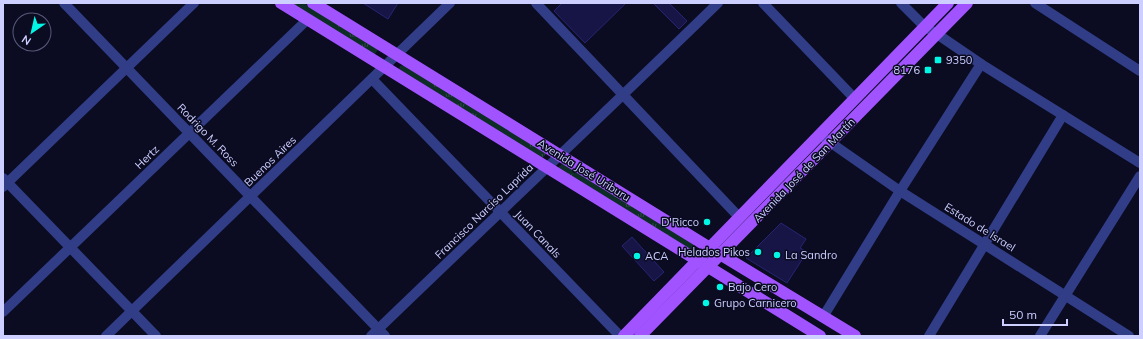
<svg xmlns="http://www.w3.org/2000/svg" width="1143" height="339" font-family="Mulish,sans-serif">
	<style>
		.grass { fill: url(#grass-tufts) }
		.building { fill: #171545; stroke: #272573 }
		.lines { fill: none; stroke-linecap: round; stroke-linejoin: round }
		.minor { stroke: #313d86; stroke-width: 10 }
		.major { stroke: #a153ff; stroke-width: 12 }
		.poi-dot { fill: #00f7e6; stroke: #0b0b22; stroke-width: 1.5 }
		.labels { text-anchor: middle; stroke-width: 3; stroke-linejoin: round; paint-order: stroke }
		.poi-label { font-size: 11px; fill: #cccfff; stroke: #0b0b22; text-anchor: start }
		.street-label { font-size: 11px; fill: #cccfff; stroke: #0b0b22 }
	</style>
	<defs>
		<pattern id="grass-tufts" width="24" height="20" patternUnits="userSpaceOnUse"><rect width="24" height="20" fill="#0e2d26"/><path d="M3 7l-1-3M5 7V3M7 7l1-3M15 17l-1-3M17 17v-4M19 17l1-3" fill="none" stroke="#304a47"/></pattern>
	</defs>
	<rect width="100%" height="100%" fill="#0b0b22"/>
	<g class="grass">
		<polygon points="290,3 304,3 376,48 378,50 374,55"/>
		<polygon points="404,65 545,151 546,154 542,158 399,69 400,66"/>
		<polygon points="563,163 694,245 694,247 692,250 558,168"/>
	</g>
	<g class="building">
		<polygon points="363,3 398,3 388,19"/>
		<polygon points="562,3 626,3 585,43 554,11"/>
		<polygon points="653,3 669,3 687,21 679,29"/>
		<polygon points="781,223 806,239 800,248 807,252 787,283 746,258"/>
		<polygon points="632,237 664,272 654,281 622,246"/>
	</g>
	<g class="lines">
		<g class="minor">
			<polyline points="64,3 385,336"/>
			<polyline points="536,3 739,217"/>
			<polyline points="763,3 855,99"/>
			<polyline points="901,3 925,27 937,34 981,64 1140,163"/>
			<polyline points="1035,3 1140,71"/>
			<polyline points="372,79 620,336"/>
			<polyline points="824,138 900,191 1129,336"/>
			<polyline points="3,178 156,336"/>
			<polyline points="3,187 194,3"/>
			<polyline points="3,312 308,19"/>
			<polyline points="823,317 900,191 981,64"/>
			<polyline points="106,336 450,3"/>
			<path d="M371,336C486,225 603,115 718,3"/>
			<polyline points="929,336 1063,115"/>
			<polyline points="1040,336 1140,176"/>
		</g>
		<g class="major">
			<polyline points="281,3 820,336"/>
			<polyline points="313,3 710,248 855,336"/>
			<polyline points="624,336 948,3"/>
			<polyline points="640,336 967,3"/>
		</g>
	</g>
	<g class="poi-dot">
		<rect x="934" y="56" width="8" height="8" rx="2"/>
		<rect x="924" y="66" width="8" height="8" rx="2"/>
		<circle cx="707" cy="222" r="4"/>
		<circle cx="758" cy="252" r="4"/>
		<circle cx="777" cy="255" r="4"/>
		<circle cx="637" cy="256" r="4"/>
		<circle cx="720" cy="287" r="4"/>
		<circle cx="706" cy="303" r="4"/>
	</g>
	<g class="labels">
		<g class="poi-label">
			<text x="946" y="64">9350</text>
			<text x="920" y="74" text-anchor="end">8176</text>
			<text x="699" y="226" text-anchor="end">D'Ricco</text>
			<text x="750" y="256" text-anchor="end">Helados Pikos</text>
			<text x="785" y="259">La Sandro</text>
			<text x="645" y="260">ACA</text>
			<text x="728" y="291">Bajo Cero</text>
			<text x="714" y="307">Grupo Carnicero</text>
		</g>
		<g class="street-label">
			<text transform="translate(208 135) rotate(46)" y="4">Rodrigo M. Ross</text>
			<text transform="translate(147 157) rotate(-44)" y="4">Hertz</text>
			<text transform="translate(270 161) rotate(-44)" y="4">Buenos Aires</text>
			<text transform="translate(584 170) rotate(32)" y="4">Avenida José Uriburu</text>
			<text transform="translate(804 170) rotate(-46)" y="4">Avenida José de San Martín</text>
			<text transform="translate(484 211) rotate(-44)" y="4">Francisco Narciso Laprida</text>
			<text transform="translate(980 227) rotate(32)" y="4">Estado de Israel</text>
			<text transform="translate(538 234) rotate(46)" y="4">Juan Canals</text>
		</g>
	</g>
	<rect width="1143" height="339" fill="none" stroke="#cccfff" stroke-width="8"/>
	<g transform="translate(32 32) rotate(214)"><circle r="19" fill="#0b0b22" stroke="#58597a"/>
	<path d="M0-3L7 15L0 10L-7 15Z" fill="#00f7e6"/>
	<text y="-6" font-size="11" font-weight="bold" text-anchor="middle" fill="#cccfff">N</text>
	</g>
	<path d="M1003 319v6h64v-6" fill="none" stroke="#cccfff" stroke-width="2"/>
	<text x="1009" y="319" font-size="12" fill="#cccfff" stroke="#0b0b22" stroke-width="3" paint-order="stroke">50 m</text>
</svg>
